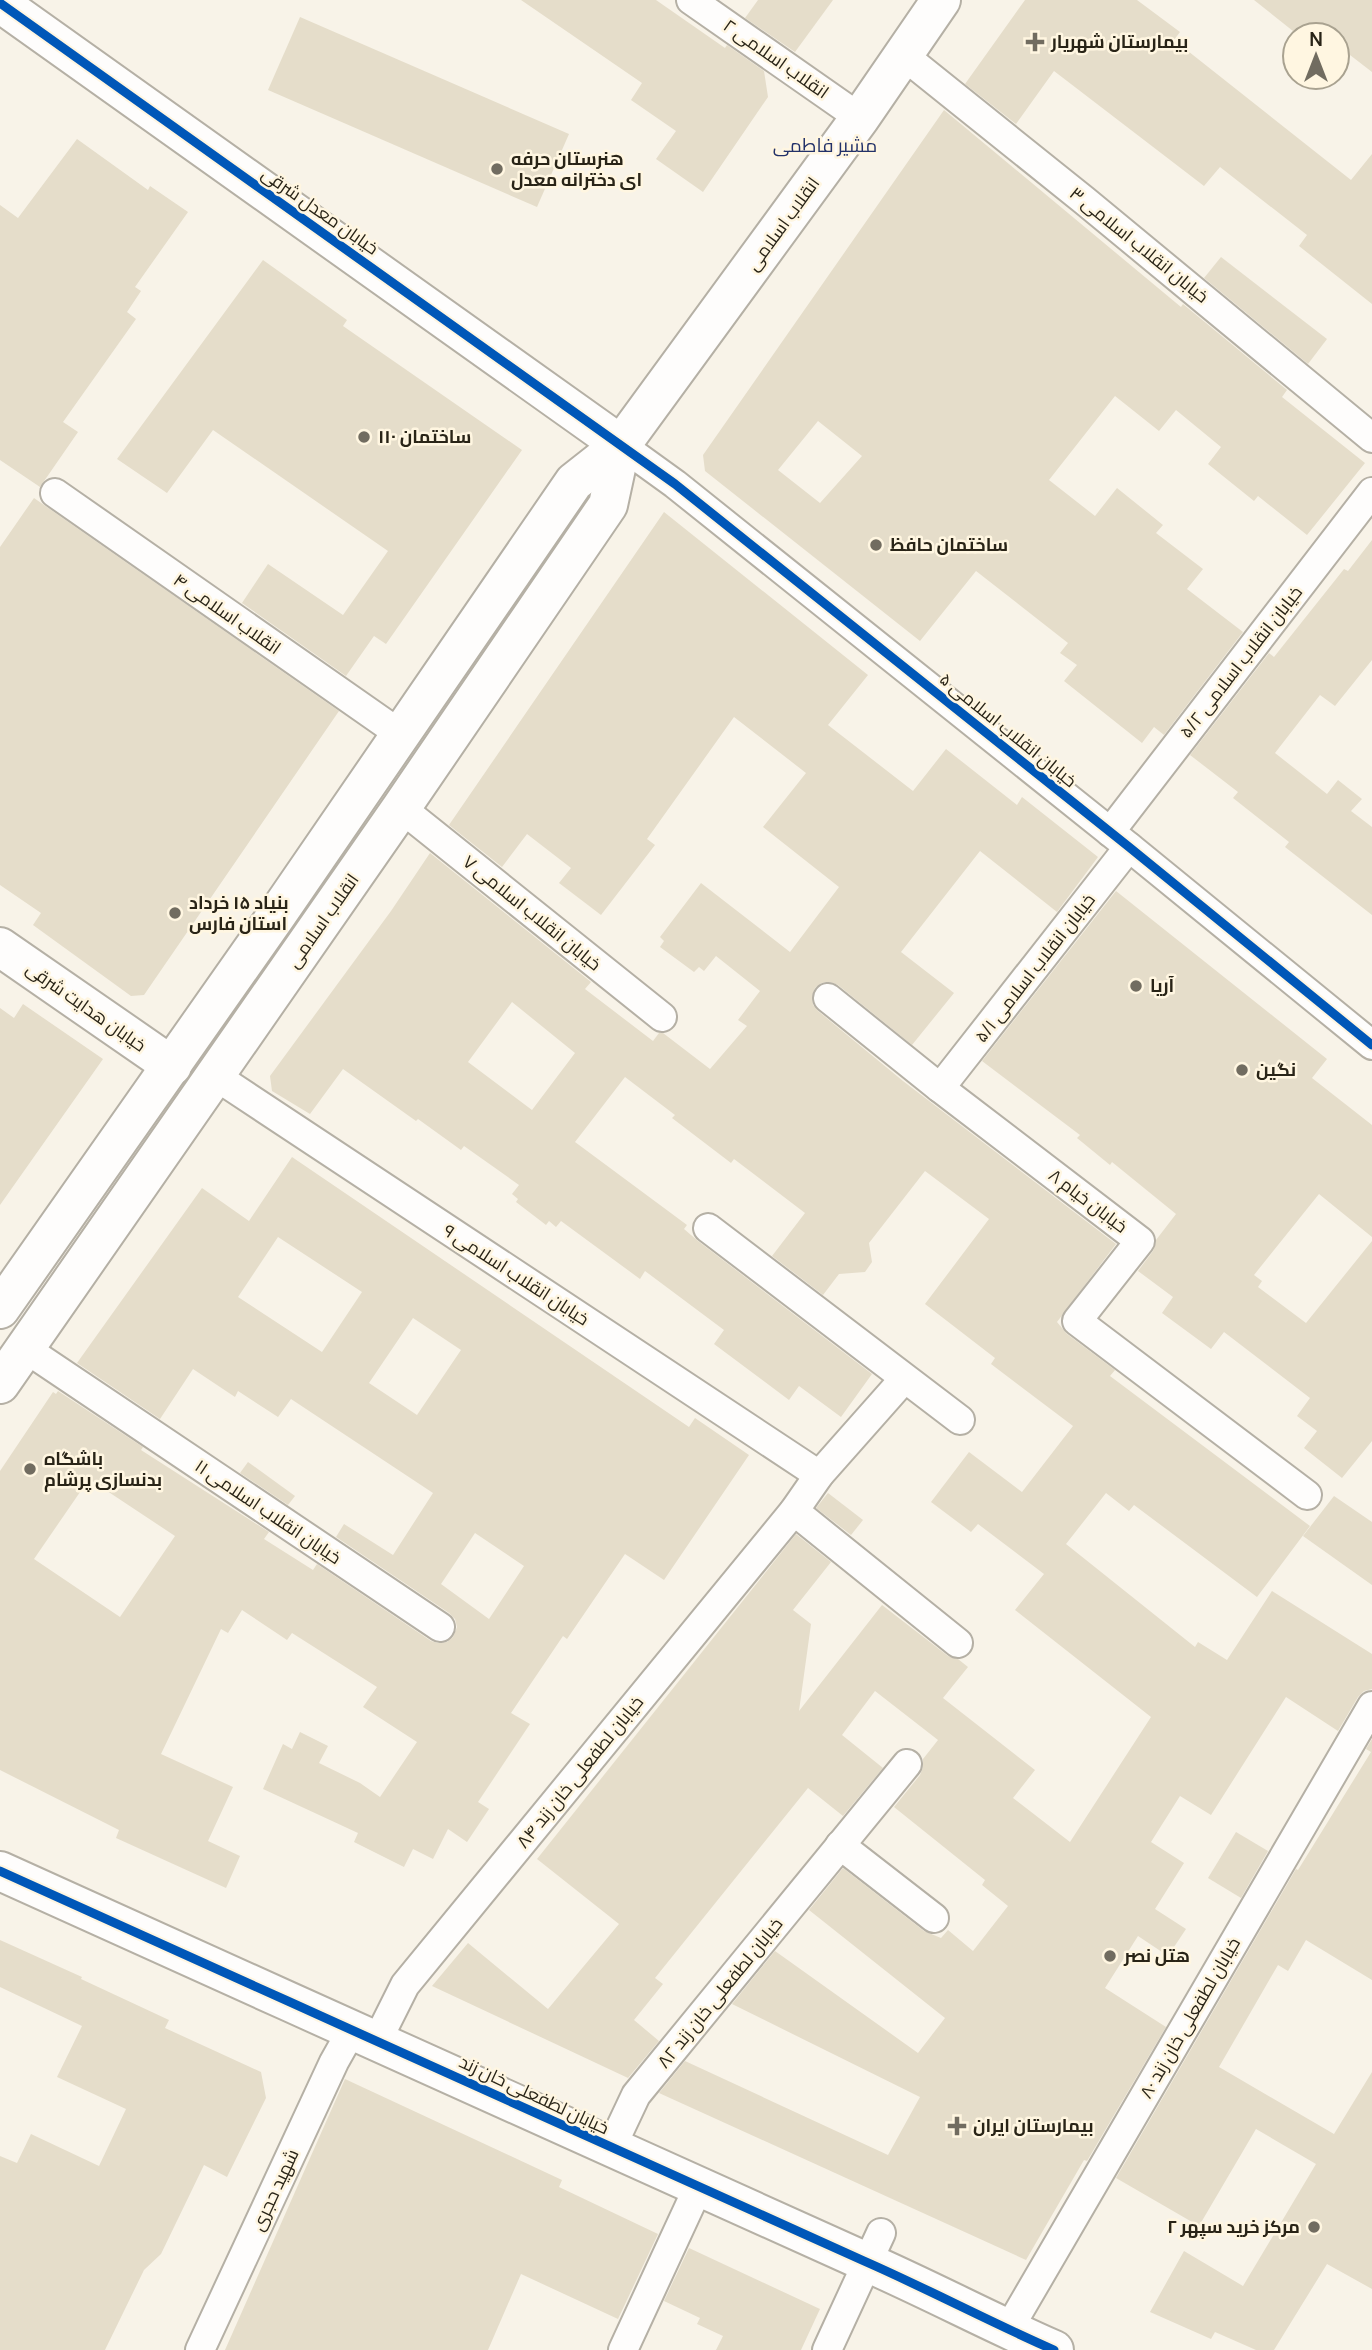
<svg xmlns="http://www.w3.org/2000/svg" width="1372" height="2350" font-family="Manrope,Cairo,sans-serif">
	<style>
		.building { fill: #e5ddca; fill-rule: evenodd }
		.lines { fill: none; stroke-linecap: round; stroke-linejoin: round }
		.street-casing { stroke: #b5b0a5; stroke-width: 32 }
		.secondary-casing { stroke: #b5b0a5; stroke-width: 42 }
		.street { stroke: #fefdfc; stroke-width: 28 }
		.secondary { stroke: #fefdfc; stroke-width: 38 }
		.cycleway-casing { stroke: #fff6e1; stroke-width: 13 }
		.cycleway { stroke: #0057b8; stroke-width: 9 }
		.poi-dot { fill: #716c60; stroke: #fff6e1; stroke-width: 2.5 }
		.labels { text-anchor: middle; stroke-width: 5; stroke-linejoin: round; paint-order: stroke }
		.poi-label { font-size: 18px; font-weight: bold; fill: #292417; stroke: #fff6e1; text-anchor: start }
		.street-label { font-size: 18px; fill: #292417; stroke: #fff6e1 }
		.neighbourhood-label { font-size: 19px; fill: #223169; stroke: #fff6e1 }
	</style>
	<rect width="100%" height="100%" fill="#f8f3e8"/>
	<g class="building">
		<polygon points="521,0 656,0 725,48 727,45 764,71 768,97 703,192 656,159 676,131 631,100 642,83"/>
		<polygon points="758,0 833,0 795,52 745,18"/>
		<polygon points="1025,0 1137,0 1180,32 1174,40 1351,180 1372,154 1372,304 1299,246 1307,235 1220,167 1204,186 1054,71 1016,124 965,84"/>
		<polygon points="1254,0 1372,0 1372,72 1337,45 1337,35 1298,35"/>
		<polygon points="300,17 569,134 537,207 268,90"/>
		<path d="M944,110L1181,307L1183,304L1287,390L1282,397L1365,463L1307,535L1258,496L1254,501L1208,464L1221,447L1176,410L1159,431L1115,396L1049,480L1095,516L1117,488L1163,525L1156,533L1203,569L1187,589L1243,632L1164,735L1154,727L1142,743L1064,681L1077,665L1060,653L1068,643L976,571L920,641L705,471L703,455ZM818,421L862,456L820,503L778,470Z"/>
		<polygon points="77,139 148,190 150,186 188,212 135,287 141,291 127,312 136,319 63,422 78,432 40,487 0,460 0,205 18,218"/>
		<polygon points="1221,257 1327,339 1308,364 1204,278"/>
		<polygon points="263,260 347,320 343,326 522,450 386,644 374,636 346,676 242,603 268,564 343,615 388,551 213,430 167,493 117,459"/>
		<polygon points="34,498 339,711 144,995 131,996 33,925 41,913 0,885 0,547"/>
		<path d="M664,512L868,675L828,725L913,791L946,749L1017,805L1022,797L1098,857L1057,912L980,851L901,952L954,993L912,1045L838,985L830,982L821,983L815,988L812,996L813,1005L818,1011L903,1081L1116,1244L1057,1322L1067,1334L1115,1370L1110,1376L1310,1526L1257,1597L1134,1505L1129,1511L1106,1493L1066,1544L1195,1647L1198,1642L1227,1660L1272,1591L1372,1654V1689L1364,1691L1358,1697L1338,1731L1286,1697L1211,1815L1180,1796L1151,1842L1184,1863L1155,1909L1186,1929L1168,1956L1138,1936L1105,1988L1166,2027L1087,2161L1084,2160L1026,2260L659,2093L685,2061L888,2155L920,2097L732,2004L775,1951L918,2053L945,2018L809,1910L843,1868L924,1931L941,1938L948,1930L973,1951L1008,1906L982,1885L985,1880L894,1807L920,1775L923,1767V1759L938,1740L875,1691L842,1735L883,1768L843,1816L808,1788L783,1819L655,1978L663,1984L634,2020L659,2041L628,2078L432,1986L468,1943L548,2009L619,1924L537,1859L796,1534L831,1562L793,1610L811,1624L799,1711L882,1605L948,1656L958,1659L968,1667L943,1698L1035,1770L1013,1798L1070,1842L1151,1717L1015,1610L1044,1574L978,1524L971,1532L931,1502L969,1452L1022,1492L1073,1426L991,1364L995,1358L925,1304L989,1219L925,1171L869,1243L872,1262L865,1272L839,1274L823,1295L772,1256L805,1213L734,1159L731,1163L672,1118L675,1115L625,1077L575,1142L687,1225L684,1229L698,1241L872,1374L841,1417L799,1386L789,1400L714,1344L724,1330L645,1271L640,1279L561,1221L556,1227L549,1221L546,1225L516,1202L518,1199L512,1194L519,1185L464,1146L461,1150L418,1119L416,1121L343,1069L310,1114L272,1091L270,1076L391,911L430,853L591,982L585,989L653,1041L659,1033H663L710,1069L747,1026L738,1020L760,991L716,956L704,971L699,967L694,972L660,947L664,941L660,937L701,883L790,952L839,887L763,827L806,773L734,717L647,839L655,845L601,915L559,883L571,868L527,834L502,867L449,825ZM512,1002L575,1053L532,1110L468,1062Z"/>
		<polygon points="1372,540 1372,660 1335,706 1320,695 1275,753 1327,794 1338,780 1362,799 1351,811 1372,827 1372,915 1285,847 1289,842 1233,798 1238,792 1190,755 1269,653 1274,657 1344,569 1348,571"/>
		<polygon points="1116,891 1327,1059 1312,1078 1372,1125 1372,1237 1319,1194 1254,1275 1262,1281 1258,1287 1306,1323 1372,1241 1372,1441 1342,1478 1304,1448 1317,1431 1297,1416 1310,1398 1224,1332 1211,1349 1162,1313 1173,1297 1138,1271 1153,1251 1156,1240 1176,1214 1112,1162 1110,1165 1077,1138 1080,1135 982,1061"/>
		<polygon points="23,1004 103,1059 0,1205 0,1008 14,1018"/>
		<path d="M292,1157L689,1427L695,1418L749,1455L664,1580L625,1554L567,1639L563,1636L511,1713L530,1724L478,1802L489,1809L467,1842L448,1829L433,1859L413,1849L404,1867L354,1842L358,1833L263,1789L283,1744L292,1749L300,1732L328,1746L319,1763L360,1783L380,1797L417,1742L363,1707L377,1687L292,1633L287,1640L242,1610L228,1633L221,1629L161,1754L233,1787L208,1841L240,1856L226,1888L116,1838L119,1830L0,1770V1471L53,1392L56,1394L58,1391L143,1447L141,1450L269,1532L264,1539L313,1570L317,1564L431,1641L438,1643L447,1642L453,1637L457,1627L455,1619L449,1613L336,1537L344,1524L393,1555L433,1493L291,1399L278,1417L238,1391L235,1397L193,1369L160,1419L77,1363L202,1188L249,1221ZM278,1237L362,1292L322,1352L238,1297ZM413,1318L461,1350L417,1415L369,1383ZM89,1479L175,1536L120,1617L34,1559ZM475,1533L524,1566L489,1619L441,1584Z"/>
		<polygon points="248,1462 295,1496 288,1505 240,1473"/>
		<polygon points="828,1493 863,1520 851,1535 816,1508"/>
		<polygon points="1334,1496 1372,1522 1372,1585 1303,1536"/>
		<polygon points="1372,1739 1372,1980 1306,1940 1288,1971 1278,1965 1219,2067 1334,2134 1372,2072 1372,2289 1327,2264 1274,2350 1256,2350 1215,2332 1211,2339 1150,2312 1184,2251 1243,2286 1316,2164 1256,2129 1199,2226 1116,2178 1296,1869 1298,1870 1371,1752 1366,1749"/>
		<polygon points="1236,1832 1268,1851 1241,1898 1208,1878"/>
		<polygon points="0,1940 82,1977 81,1979 169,2020 165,2028 261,2072 266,2098 227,2177 204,2165 161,2254 144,2270 105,2350 0,2350 0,2156 17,2163 31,2134 99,2166 126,2109 57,2077 82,2026 0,1987"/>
		<polygon points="345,2079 562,2180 559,2187 658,2234 618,2319 521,2274 488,2350 225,2350"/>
		<polygon points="689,2248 820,2309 801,2350 716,2350 723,2336 697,2324 700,2318 664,2301"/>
	</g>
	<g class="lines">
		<defs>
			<g id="street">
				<polyline points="691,0 860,118"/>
				<polyline points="903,55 1085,201 1372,438"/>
				<polyline points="621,445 675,484 1129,847 1372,1045"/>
				<polyline points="55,493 400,734"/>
				<polyline points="401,808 662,1017"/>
				<polyline points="1110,832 1372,492"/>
				<polyline points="828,998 940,1088 1140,1241 1077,1321 1307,1495"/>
				<polyline points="214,1075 819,1475"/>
				<polyline points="940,1088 1129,847"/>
				<polyline points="708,1228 960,1420"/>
				<polyline points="26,1349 440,1627"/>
				<polyline points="794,1511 958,1643"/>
				<polyline points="840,1845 934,1918"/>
				<polyline points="377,2041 405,1985 794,1511 819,1475 904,1379"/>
				<polyline points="611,2148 636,2095 907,1764"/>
				<polyline points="1008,2330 1372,1706"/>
				<polyline points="200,2350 334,2062 352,2030"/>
				<polyline points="623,2350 698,2188"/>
				<polyline points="827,2350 881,2233"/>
			</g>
			<g id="secondary">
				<polyline points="0,3 621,445"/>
				<polyline points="0,947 172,1066"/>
				<polyline points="0,1309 276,916 574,482 621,445 860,118 941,0"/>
				<polyline points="0,1384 401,808 608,505 621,445"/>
				<path d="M0,1871C288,2001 576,2132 864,2261C928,2289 990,2322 1054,2350"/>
			</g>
		</defs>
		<use href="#street" class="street-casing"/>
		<use href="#secondary" class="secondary-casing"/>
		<use href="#street" class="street"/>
		<use href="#secondary" class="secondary"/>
		<defs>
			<g id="cycleway">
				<polyline points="0,3 675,484 1129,847 1372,1045"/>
				<path d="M0,1871C288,2001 576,2132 864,2261C928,2289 990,2322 1054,2350"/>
			</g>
		</defs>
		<use href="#cycleway" class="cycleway-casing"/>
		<use href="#cycleway" class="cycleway"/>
	</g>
	<g class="poi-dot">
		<path d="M1031.5 31.5h7v7h7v7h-7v7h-7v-7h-7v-7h7z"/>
		<circle cx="497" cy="169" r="7"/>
		<circle cx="364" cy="437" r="7"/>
		<circle cx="876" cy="545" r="7"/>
		<circle cx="175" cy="913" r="7"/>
		<circle cx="1136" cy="986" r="7"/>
		<circle cx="1242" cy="1070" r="7"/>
		<circle cx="30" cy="1469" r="7"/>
		<circle cx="1110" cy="1956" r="7"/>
		<path d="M953.5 2115.5h7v7h7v7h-7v7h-7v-7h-7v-7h7z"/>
		<circle cx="1314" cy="2227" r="7"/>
	</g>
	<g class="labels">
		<g class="poi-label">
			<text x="1051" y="48">بیمارستان شهریار</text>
			<text x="511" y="165">هنرستان حرفه<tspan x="511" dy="21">ای دخترانه معدل</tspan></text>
			<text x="378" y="443">ساختمان ۱۱۰</text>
			<text x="890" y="551">ساختمان حافظ</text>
			<text x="189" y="909">بنیاد ۱۵ خرداد<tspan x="189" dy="21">استان فارس</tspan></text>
			<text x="1150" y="992">آریا</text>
			<text x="1256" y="1076">نگین</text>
			<text x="44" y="1465">باشگاه<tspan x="44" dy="21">بدنسازی پرشام</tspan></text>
			<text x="1124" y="1962">هتل نصر</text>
			<text x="973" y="2132">بیمارستان ایران</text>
			<text x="1300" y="2233" text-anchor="end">مرکز خرید سپهر ۲</text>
		</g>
		<g class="street-label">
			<text transform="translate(776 59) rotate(35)" y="6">۲ انقلاب اسلامی</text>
			<text transform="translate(320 211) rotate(35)" y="6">خیابان معدل شرقی</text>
			<text transform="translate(783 224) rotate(-54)" y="6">انقلاب اسلامی</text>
			<text transform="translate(1139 245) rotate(39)" y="6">خیابان انقلاب اسلامی ۳</text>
			<text transform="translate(227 614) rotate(35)" y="6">۴ انقلاب اسلامی</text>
			<text transform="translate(1241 662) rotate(-52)" y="6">خیابان انقلاب اسلامی ۵/۲</text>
			<text transform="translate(1008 730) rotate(39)" y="6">خیابان انقلاب اسلامی ۵</text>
			<text transform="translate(532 913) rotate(39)" y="6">خیابان انقلاب اسلامی ۷</text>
			<text transform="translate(323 921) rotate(-55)" y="6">انقلاب اسلامی</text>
			<text transform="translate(1035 968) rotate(-52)" y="6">خیابان انقلاب اسلامی ۵/۱</text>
			<text transform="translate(86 1007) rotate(35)" y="6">خیابان هدایت شرقی</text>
			<text transform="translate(1088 1201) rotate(37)" y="6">خیابان خیام ۸</text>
			<text transform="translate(516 1275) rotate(33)" y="6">خیابان انقلاب اسلامی ۹</text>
			<text transform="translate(268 1512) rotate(34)" y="6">خیابان انقلاب اسلامی ۱۱</text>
			<text transform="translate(580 1772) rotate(-51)" y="6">خیابان لطفعلی خان زند ۸۴</text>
			<text transform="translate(720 1993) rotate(-51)" y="6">خیابان لطفعلی خان زند ۸۲</text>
			<text transform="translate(1190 2018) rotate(-60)" y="6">خیابان لطفعلی خان زند ۸۰</text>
			<text transform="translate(534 2095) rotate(25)" y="6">خیابان لطفعلی خان زند</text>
			<text transform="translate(275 2190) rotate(-65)" y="6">شهید حجری</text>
		</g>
		<g class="neighbourhood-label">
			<text x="825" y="152">مشیر فاطمی</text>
		</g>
	</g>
	<g transform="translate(1316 56)"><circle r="33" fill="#fff6e1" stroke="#a9a290" stroke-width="2"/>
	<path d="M0-5L12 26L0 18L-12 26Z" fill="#716c60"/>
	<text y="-10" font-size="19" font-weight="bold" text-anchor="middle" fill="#292417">N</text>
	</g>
</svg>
